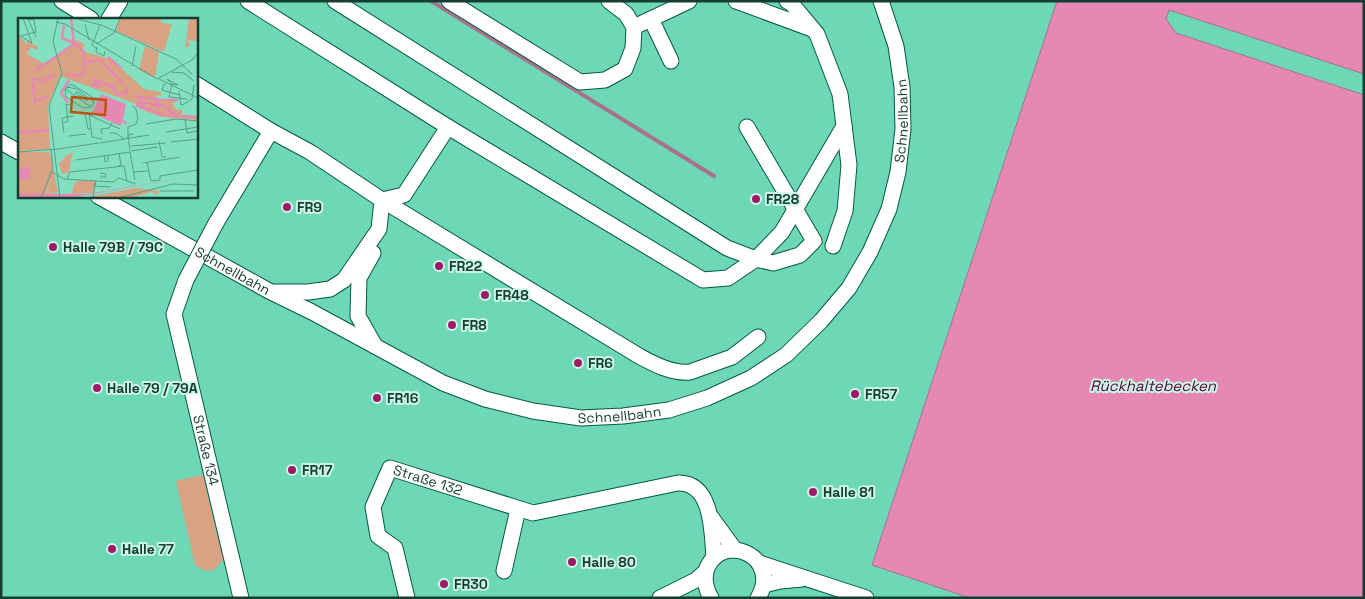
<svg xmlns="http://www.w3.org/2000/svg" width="1365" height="599" font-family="'Space Grotesk',sans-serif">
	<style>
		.built { fill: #6dd7b6; fill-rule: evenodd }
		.green { fill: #d9a283 }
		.water { fill: #e588b4; stroke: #a7728d }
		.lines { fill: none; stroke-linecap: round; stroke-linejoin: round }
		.stream { stroke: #a7728d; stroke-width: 4 }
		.minor-casing { stroke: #045946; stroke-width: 17 }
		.minor { stroke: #fff; stroke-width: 15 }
		.minor-bridge-casing { stroke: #045946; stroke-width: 17; stroke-linecap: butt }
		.minor-bridge { stroke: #fff; stroke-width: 15 }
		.poi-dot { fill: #9f1968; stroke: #ccf7e7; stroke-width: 2 }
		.labels { text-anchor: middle; stroke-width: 4; stroke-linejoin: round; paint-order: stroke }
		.street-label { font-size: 14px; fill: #153d31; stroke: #ccf7e7 }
		.poi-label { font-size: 14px; font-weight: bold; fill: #153d31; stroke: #ccf7e7; text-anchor: start }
		.water-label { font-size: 15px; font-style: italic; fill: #540033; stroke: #ccf7e7 }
		.inset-river { fill: none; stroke: #e588b4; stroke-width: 2.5 }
		.inset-road { fill: none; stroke: #579f88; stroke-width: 1 }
		.view { fill: #be5313; fill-opacity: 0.15; stroke: #be5313; stroke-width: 2.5 }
		.inset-edge { fill: none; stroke: #153d31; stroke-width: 2.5 }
	</style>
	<rect width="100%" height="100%" fill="#83e1c2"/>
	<path class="built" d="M1,1H1364V598H1ZM19,19H196V196H19Z"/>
	<path class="green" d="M203,475L223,559C215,573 208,574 195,565L176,481Z"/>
	<polygon class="water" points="1057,1 1364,1 1364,74 1169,10 1166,19 1176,33 1364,95 1364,598 970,598 872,565"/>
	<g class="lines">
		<polyline class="stream" points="431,1 714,176"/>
		<defs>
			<g id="minor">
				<polyline points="62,1 91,19"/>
				<polyline points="248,1 448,127 703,280 728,278 756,259 773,263 800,255 814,241 747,127"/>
				<polyline points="335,1 727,248 756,259 782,232 844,126"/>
				<polyline points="449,1 580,82 605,80 625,69 633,48 634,27 626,14 609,1"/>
				<polyline points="736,1 812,29"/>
				<polyline points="787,1 791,3 817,34 840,94 849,165 845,211 833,246"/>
				<polyline points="109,19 120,1"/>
				<polyline points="651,19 671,61"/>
				<polyline points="634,27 689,1"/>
				<polyline points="196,84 271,131"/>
				<polyline points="1,142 19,152"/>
				<path id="s1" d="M98,196L269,291L312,312L443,383L485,399L533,411L581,418L623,416L669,410L707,398L751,378L786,355L821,321L849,288L870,252L889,209L898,172L903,129L902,87L896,46L881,1"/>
				<polyline points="382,200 404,195 448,127"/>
				<path d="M216,223L271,131L310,152L382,200L639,356C654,364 672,374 690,372L732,357L758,337"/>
				<polyline points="373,253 359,278 358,316 375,346"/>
				<path id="s2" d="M186,280L174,314L241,598"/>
				<polyline points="274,292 308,292 330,289 344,280 379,229 382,200"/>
				<polyline points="711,517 735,550"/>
				<polyline points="759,563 866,598"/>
				<polyline points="504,571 518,509"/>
				<polyline points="764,585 780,581 802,579"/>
				<path id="s3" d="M407,598L395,548L378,536L373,507L390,468L533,513L678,483C713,482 712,533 714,558"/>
				<polyline points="660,598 696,580 706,571"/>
				<path d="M711,598C706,589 703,579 707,568C724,530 782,558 758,598"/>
			</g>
		</defs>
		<use href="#minor" class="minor-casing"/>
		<use href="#minor" class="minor"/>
		<defs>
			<polyline id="minor-bridge" points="186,280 216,223"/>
		</defs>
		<use href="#minor-bridge" class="minor-bridge-casing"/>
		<use href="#minor-bridge" class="minor-bridge"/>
	</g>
	<g class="poi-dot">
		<circle cx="756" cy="199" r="5"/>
		<circle cx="287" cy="207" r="5"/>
		<circle cx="53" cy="247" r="5"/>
		<circle cx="439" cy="266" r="5"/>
		<circle cx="485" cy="295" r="5"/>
		<circle cx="452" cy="325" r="5"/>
		<circle cx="578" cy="363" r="5"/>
		<circle cx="97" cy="388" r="5"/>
		<circle cx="855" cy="394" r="5"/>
		<circle cx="377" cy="398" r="5"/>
		<circle cx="292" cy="470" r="5"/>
		<circle cx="813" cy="492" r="5"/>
		<circle cx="112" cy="549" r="5"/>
		<circle cx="572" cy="562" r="5"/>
		<circle cx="444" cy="584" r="5"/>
	</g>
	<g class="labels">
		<g class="street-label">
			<text dy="5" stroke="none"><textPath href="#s1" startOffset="1024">Schnellbahn</textPath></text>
			<text dy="5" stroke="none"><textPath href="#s1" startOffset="154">Schnellbahn</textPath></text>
			<text dy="5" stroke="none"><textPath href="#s1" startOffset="574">Schnellbahn</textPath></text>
			<text dy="5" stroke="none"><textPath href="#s2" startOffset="176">Straße 134</textPath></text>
			<text dy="5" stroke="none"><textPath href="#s3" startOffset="184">Straße 132</textPath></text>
		</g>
		<g class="poi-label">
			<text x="766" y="204">FR28</text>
			<text x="297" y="212">FR9</text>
			<text x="63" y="252">Halle 79B / 79C</text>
			<text x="449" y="271">FR22</text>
			<text x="495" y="300">FR48</text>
			<text x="462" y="330">FR8</text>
			<text x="588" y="368">FR6</text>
			<text x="107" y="393">Halle 79 / 79A</text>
			<text x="865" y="399">FR57</text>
			<text x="387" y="403">FR16</text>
			<text x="302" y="475">FR17</text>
			<text x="823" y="497">Halle 81</text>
			<text x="122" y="554">Halle 77</text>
			<text x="582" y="567">Halle 80</text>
			<text x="454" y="589">FR30</text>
		</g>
		<g class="water-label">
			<text x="1153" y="391">Rückhaltebecken</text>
		</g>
	</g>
	<g transform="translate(18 18)">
		<rect width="180" height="180" fill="#83e1c2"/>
		<path d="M102,0H142L144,5L154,6L146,34L98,13ZM171,0H180V23L170,22L172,28L167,30ZM0,18L8,24L7,28L10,23L20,29L18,32L13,29L9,36L27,46L56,26V22L62,23L67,27L64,33L93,41L126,71L143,74V79L139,76L138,81L159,82L155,85L157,91L164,92V98H180V102L143,99L120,90L121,87L42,58L30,88L32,131L0,133ZM127,28L141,34L137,60L121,52ZM0,134H32L40,175L29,176L33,160L28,176H0ZM58,134L54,137L51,155L44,156L41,146L49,137ZM60,163H77L75,175L46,176L54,175L56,165ZM118,170L142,173L138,177L134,174L112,180H64Z" fill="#d9a283"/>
		<path d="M83,76L108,86L105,102L114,106L108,104V108L105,103L102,108L74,95ZM13,149L10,156H13L12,160L1,162L0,151ZM180,157L52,180L0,179V176H69Z" fill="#e588b4"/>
		<path class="inset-river" d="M46,7L44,20L56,25M90,39L103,50M67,44L81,42L85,45M86,46L105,66M17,53L56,26L53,0M48,56L63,58L66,54V34L57,25M13,61L24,63L37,57M15,64L17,84L31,78M83,64L95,69L98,76L102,77L109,72L108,77M75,69V66L81,68L76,62L82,64M117,78L143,82M144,82H160M50,85L43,75L51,62M118,87L145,97L180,99M119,87L122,82L125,87L130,84L137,88L139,84L141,90L144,87L158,97M0,115L31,112"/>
		<path class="inset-road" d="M5,0L14,25M40,0L35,24L44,55L31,88L42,180M56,0L83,7L158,41L174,56M10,1L18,19M38,4L47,6L139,61L174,42L180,35M67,6L71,22M0,17L14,25M3,18L18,14L16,2L10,1M78,26L96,15L102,0M79,29L78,34L86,38L87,33M79,31L74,27L82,7M114,48L118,28M153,54L166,55L176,63M141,61L180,80M53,66L73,78L76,84L74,89L65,90L48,79L47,71ZM154,66L149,61L160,67L154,66L151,79L169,81M148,67L146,66L144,72L162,77M49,69L59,71L75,84M48,71L71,88L73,86M161,73L163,87L166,86L174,81L176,67M59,74L69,81V83L57,75ZM67,96L70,111H73M69,96L102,111M71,96L74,119L84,121M167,101L169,115L180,113M45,105L50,103L48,86L52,87M128,106L158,101L180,103M148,114L180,109M46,115L44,100L56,98M92,115H98L106,121M84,116L83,111L91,110L94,105M51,118L68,116M110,120V109L118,106L120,100L118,91L114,88M141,123L144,139H148M153,124L180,121M82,125L131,117M113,128L148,125M40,131L81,125M112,133L110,117L115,116M113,133L140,129M0,134L40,131M112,134L117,162M86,137L87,144L90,143V137M58,142L112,134M129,144L133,163L142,162V158L180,152M125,145L162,139M100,148L103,147L101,135M106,148L109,163M34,154L46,161L95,164L101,160L118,166M115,154L130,153M82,159H88V156L82,155M49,161L52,154L106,148M78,163L77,168L93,169M142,173H176M23,180L35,150L33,131M75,180L77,165M100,180L155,166L180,167"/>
		<path class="view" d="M54,79L88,82L87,97L53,94Z"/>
		<rect width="180" height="180" class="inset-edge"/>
	</g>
	<rect width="1365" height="599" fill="none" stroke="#153d31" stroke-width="5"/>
</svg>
